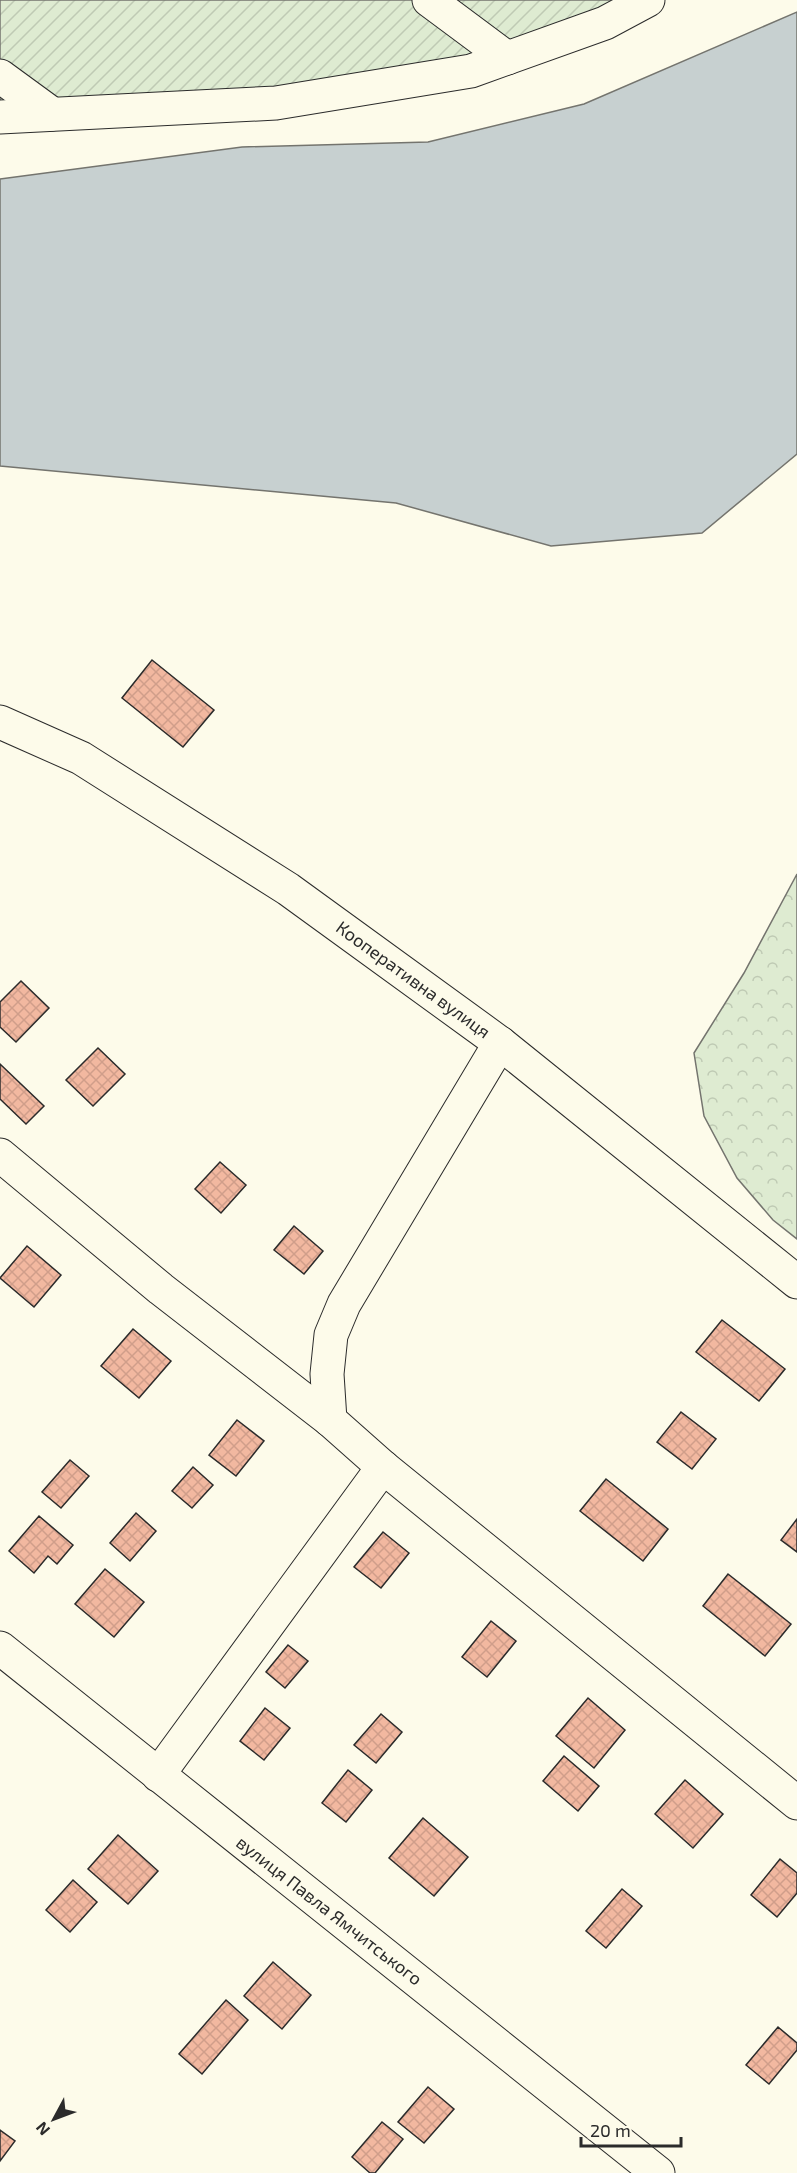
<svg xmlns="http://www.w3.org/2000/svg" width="797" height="2173" font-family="'Exo 2',sans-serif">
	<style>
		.forest { fill: url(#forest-crowns); stroke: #74746e; stroke-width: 1.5 }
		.garden { fill: url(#garden-furrows); stroke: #74746e; stroke-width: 1.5 }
		.water { fill: #c7d0d0; stroke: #74746e; stroke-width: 1.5 }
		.building { fill: url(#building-cross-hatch); stroke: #2b2b2b; stroke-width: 1.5 }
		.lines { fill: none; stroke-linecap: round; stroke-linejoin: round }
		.minor-casing { stroke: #2b2b2b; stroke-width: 35 }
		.minor { stroke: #fdfbea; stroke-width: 33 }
		.labels { text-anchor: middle; stroke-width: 4.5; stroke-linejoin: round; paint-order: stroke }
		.street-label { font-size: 18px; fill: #2b2b2b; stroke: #fdfbea }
	</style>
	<defs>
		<pattern id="forest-crowns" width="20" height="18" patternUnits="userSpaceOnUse" patternTransform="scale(1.5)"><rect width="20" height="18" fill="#deebd1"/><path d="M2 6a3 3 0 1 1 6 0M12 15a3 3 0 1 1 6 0" fill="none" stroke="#bfcab4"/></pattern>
		<pattern id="garden-furrows" width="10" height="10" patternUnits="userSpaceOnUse" patternTransform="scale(1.5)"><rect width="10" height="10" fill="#deebd1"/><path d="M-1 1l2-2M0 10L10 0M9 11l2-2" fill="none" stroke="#bfcab4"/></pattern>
		<pattern id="building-cross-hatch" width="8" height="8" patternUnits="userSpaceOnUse" patternTransform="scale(1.5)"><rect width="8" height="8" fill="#f2b8a0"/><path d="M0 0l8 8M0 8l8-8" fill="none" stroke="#d09e8a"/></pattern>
	</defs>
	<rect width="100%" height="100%" fill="#fdfbea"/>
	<polygon class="forest" points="797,874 797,1239 773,1220 737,1178 704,1116 694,1053 744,973"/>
	<polygon class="garden" points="0,0 648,0 471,71 0,117"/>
	<polygon class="water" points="797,12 797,454 702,533 551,546 396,503 0,466 0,179 242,147 428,142 584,104"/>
	<g class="building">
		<polygon points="152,660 214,710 183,747 122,698"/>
		<polygon points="21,981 49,1008 16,1042 0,1027 0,1002"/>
		<polygon points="98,1048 125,1074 93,1106 66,1080"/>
		<polygon points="0,1064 44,1106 26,1124 0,1099"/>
		<polygon points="220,1162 246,1185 221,1213 195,1189"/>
		<polygon points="294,1226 323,1251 304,1274 274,1250"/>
		<polygon points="27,1246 61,1275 34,1307 0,1278"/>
		<polygon points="722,1320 785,1369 759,1401 696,1352"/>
		<polygon points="133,1329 171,1361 139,1398 101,1366"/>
		<polygon points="681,1412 716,1439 692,1469 657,1442"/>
		<polygon points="237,1420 264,1441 236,1476 209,1455"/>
		<polygon points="70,1460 89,1476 61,1508 42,1492"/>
		<polygon points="193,1467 213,1485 192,1508 172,1491"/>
		<polygon points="606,1479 668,1529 643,1561 580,1511"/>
		<polygon points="136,1513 156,1531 130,1561 110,1543"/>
		<polygon points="39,1516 73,1545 57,1564 48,1556 34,1573 9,1551"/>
		<polygon points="797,1519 797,1552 781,1540"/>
		<polygon points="383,1532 409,1553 381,1588 354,1567"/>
		<polygon points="105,1569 144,1602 114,1637 75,1604"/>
		<polygon points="728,1574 791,1624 765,1656 703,1606"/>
		<polygon points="491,1621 516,1641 487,1677 462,1657"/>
		<polygon points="288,1645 308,1661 285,1688 266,1672"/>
		<polygon points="588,1698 625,1730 594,1768 556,1736"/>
		<polygon points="265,1708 290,1728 264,1760 240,1741"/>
		<polygon points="381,1714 402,1732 376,1763 354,1745"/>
		<polygon points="564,1756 599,1786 578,1811 543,1781"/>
		<polygon points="348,1770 372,1790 346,1822 322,1803"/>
		<polygon points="685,1780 723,1814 693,1848 655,1814"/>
		<polygon points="423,1818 468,1857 434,1896 389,1858"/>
		<polygon points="118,1835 158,1871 128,1904 88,1869"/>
		<polygon points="780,1859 797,1873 797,1893 777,1917 751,1895"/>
		<polygon points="73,1880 97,1902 70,1932 46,1910"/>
		<polygon points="622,1889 642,1906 606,1948 586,1931"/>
		<polygon points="273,1962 311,1995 282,2029 244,1996"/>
		<polygon points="226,2000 248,2020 202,2074 179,2054"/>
		<polygon points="778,2027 797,2043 797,2050 769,2084 746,2065"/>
		<polygon points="428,2087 454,2109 424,2143 398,2122"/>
		<polygon points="382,2122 403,2139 375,2173 370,2173 352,2157"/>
		<polygon points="0,2130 15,2141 0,2161"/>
	</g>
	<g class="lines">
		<defs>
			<g id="minor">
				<polyline points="429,0 507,58"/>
				<polyline points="0,76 52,114"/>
				<polyline points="0,117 276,103 471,71 605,23 648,0"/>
				<polyline points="0,722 81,758 288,889 500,1043 797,1282"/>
				<polyline points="0,1155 161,1289 330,1420 383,1467 797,1803"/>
				<polyline points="330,1420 327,1374 331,1335 344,1304 500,1043"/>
				<polyline points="0,1648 658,2173"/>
				<polyline points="158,1775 383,1467"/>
			</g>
		</defs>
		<use href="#minor" class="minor-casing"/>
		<use href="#minor" class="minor"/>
	</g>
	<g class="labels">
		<g class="street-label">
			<text transform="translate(413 980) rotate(36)" y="6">Кооперативна вулиця</text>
			<text transform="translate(329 1911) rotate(38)" y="6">вулиця Павла Ямчитського</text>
		</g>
	</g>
	<g transform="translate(54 2119) rotate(229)" stroke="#fdfbea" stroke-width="4.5" paint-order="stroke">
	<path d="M0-4.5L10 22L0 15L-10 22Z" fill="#2b2b2b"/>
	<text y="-9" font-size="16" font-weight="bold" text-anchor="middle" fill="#2b2b2b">N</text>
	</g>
	<path d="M581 2137v9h100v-9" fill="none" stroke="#2b2b2b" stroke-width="3"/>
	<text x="590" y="2137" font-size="18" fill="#2b2b2b" stroke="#fdfbea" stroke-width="4.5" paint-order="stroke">20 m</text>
</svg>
